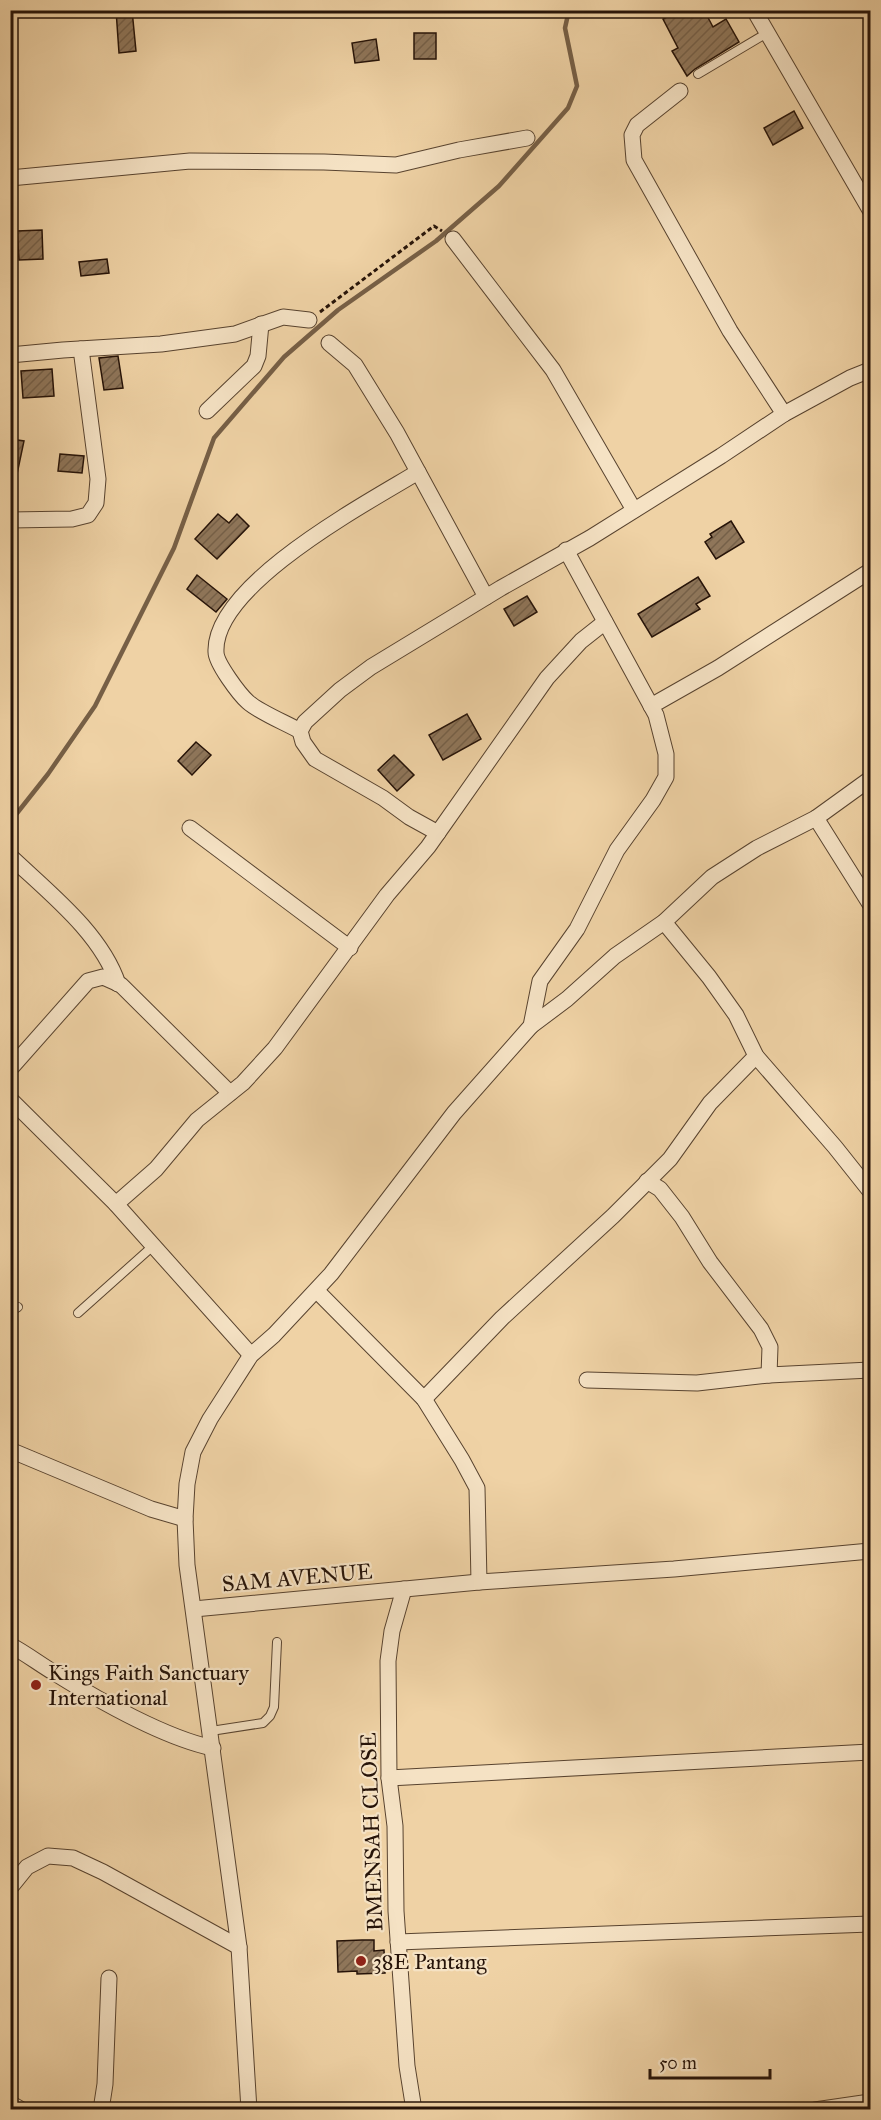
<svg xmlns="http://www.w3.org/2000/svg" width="881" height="2120" font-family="'IM FELL Great Primer',serif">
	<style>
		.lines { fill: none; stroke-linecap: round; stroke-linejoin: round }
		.stream { stroke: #765f46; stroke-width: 4.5 }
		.building { fill: url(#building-hatch); stroke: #261308; stroke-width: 1.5 }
		.service-casing { stroke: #58432f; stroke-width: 10 }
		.minor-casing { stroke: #58432f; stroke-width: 17 }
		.path { stroke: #261308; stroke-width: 3; stroke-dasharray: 4.5 3; stroke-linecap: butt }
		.service { stroke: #f5e2c4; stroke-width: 8 }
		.minor { stroke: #f5e2c4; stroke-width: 15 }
		.poi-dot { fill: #8f2418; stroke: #f5e2c4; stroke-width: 2 }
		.labels { text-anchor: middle; stroke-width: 4.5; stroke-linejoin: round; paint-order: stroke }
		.street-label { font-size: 22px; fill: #261308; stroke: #f5e2c4 }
		.poi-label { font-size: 22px; fill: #261308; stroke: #f5e2c4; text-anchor: start }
	</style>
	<defs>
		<pattern id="building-hatch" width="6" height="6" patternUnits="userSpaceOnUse" patternTransform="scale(1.5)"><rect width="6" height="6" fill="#8f765a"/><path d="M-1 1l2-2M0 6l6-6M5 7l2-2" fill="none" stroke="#756048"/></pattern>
	</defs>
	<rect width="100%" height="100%" fill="#efd2a5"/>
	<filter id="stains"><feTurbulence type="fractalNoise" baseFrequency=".00333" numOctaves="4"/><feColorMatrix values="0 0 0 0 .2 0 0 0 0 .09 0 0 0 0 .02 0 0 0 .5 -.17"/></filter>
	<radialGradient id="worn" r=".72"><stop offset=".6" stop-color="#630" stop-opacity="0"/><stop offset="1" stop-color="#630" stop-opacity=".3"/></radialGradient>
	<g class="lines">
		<polyline class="stream" points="10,822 48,774 95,706 174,548 214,438 284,357 338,310 436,241 499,186 568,108 577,86 565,28 569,10"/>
	</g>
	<g class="building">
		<polygon points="116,10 132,10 136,51 119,53"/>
		<polygon points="680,10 704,10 713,27 726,19 739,42 695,69 687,76 672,51 678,48 663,19"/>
		<rect x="414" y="33" width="22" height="26"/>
		<polygon points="376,39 379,60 355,63 352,43"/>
		<polygon points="794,111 803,128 773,145 764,128"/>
		<polygon points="42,230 43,259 19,260 17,231"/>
		<polygon points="107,259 109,273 81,276 79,262"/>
		<polygon points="118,356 123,388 104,390 99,358"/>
		<polygon points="52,369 54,396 23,398 21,371"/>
		<polygon points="10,439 24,441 16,479 10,478"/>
		<polygon points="60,454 84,456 82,473 58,471"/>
		<polygon points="218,514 229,523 237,514 249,526 217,559 195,539"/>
		<polygon points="731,521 744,542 716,559 705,542 712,537 710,534"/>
		<polygon points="197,575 227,599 216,612 187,589"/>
		<polygon points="698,577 710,596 696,604 700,609 652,637 638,614"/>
		<polygon points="527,596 537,612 514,626 504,609"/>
		<polygon points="467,714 481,739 443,760 429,735"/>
		<polygon points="196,742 211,755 192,775 178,761"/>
		<polygon points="394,755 414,775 397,791 378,770"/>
		<polygon points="362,1940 374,1940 374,1951 384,1950 385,1973 357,1974 357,1971 338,1972 337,1941"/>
	</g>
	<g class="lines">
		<defs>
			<g id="service">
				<polyline points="698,74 767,33"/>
				<polyline points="10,1312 18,1307"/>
				<polyline points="78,1313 153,1246"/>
				<polyline points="211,1731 263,1723 270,1716 274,1707 277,1642"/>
			</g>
			<g id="minor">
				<polyline points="754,10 870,210"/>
				<polyline points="680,91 637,125 632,135 634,160 730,331 784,414"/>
				<polyline points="10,178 190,161 324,162 396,165 459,150 527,138"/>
				<polyline points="453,239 553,370 634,510"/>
				<polyline points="329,343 355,365 397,433 486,597"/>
				<polyline points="10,355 63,350 161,344 235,334 283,317 309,320"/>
				<polyline points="207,411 254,366 258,356 261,324"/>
				<polyline points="10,520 72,519 88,515 96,503 98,479 81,349"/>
				<polyline points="651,706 718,668 870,571"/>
				<path d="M300,731C286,723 259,712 248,702C239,694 216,663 216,652C213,585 367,503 418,472"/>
				<polyline points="816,818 870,904"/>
				<polyline points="190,828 350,948"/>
				<polyline points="438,833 409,817 383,798 315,759 303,742 300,731 305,722 340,690 371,667 501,588 590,538 721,456 784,414 850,378 870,370"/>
				<path d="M10,856C49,893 101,933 118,984"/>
				<polyline points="664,922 709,977 736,1015 756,1056 835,1147 870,1191"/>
				<polyline points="531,1026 567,999 615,956 664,922 712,877 757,848 816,818 870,779"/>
				<polyline points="10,1069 88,981 103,977 121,985 230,1093"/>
				<polyline points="10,1099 116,1204 251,1355"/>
				<polyline points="647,1181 660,1189 682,1217 710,1262 761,1329 770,1347 769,1375"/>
				<polyline points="116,1204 156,1169 197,1120 243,1083 275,1048 387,895 428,847 547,678 581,641 605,622"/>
				<polyline points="317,1291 424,1399 462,1460 477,1488 479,1582"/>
				<polyline points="587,1380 697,1383 769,1375 870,1370"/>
				<polyline points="424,1399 502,1318 613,1216 670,1159 710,1103 756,1056"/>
				<polyline points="10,1450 151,1509 185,1519"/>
				<polyline points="404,1589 392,1631 388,1661 389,1778 395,1826 396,1911 407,2066 414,2110"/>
				<polyline points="194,1609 479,1582 674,1569 870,1551"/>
				<path d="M10,1645C27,1654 42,1666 58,1675C100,1701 166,1738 213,1748"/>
				<polyline points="389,1778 870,1752"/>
				<polyline points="10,1888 27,1867 48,1856 73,1858 103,1872 239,1947"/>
				<polyline points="398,1942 870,1924"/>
				<polyline points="10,2103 22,2110"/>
				<polyline points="101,2110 105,2084 109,1978"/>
				<polyline points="249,2110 239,1947 187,1565 185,1519 187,1484 193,1452 210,1419 251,1355 274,1335 331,1274 454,1113 531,1026 540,981 577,929 617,850 653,800 666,777 666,754 656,715 566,550"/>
				<polyline points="815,2110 870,2102"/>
			</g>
		</defs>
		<use href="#service" class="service-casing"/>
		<use href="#minor" class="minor-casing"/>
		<polyline class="path" points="320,312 434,226 442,231"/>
		<use href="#service" class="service"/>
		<use href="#minor" class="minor"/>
	</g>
	<g class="poi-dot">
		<circle cx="36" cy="1685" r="6"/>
		<circle cx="361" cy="1961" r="6"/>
	</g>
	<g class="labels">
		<g class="street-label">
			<text transform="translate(297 1577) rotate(-5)" y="8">SAM AVENUE</text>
			<text transform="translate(371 1832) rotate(-92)" y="8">BMENSAH CLOSE</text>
		</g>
		<g class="poi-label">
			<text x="48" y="1680">Kings Faith Sanctuary<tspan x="48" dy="25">International</tspan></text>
			<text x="373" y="1969">38E Pantang</text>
		</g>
	</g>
	<rect width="881" height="2120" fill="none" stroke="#efd2a5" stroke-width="36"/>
	<rect x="12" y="12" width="857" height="2096" fill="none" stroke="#261308" stroke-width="3"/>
	<rect x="18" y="18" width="845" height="2084" fill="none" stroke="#261308" stroke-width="1.5"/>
	<path d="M650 2069v9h120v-9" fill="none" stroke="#261308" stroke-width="3"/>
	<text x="659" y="2069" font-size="18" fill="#261308" stroke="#f5e2c4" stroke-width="4.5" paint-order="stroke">50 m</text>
	<rect width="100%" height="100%" filter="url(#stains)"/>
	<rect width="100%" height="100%" fill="url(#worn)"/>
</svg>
